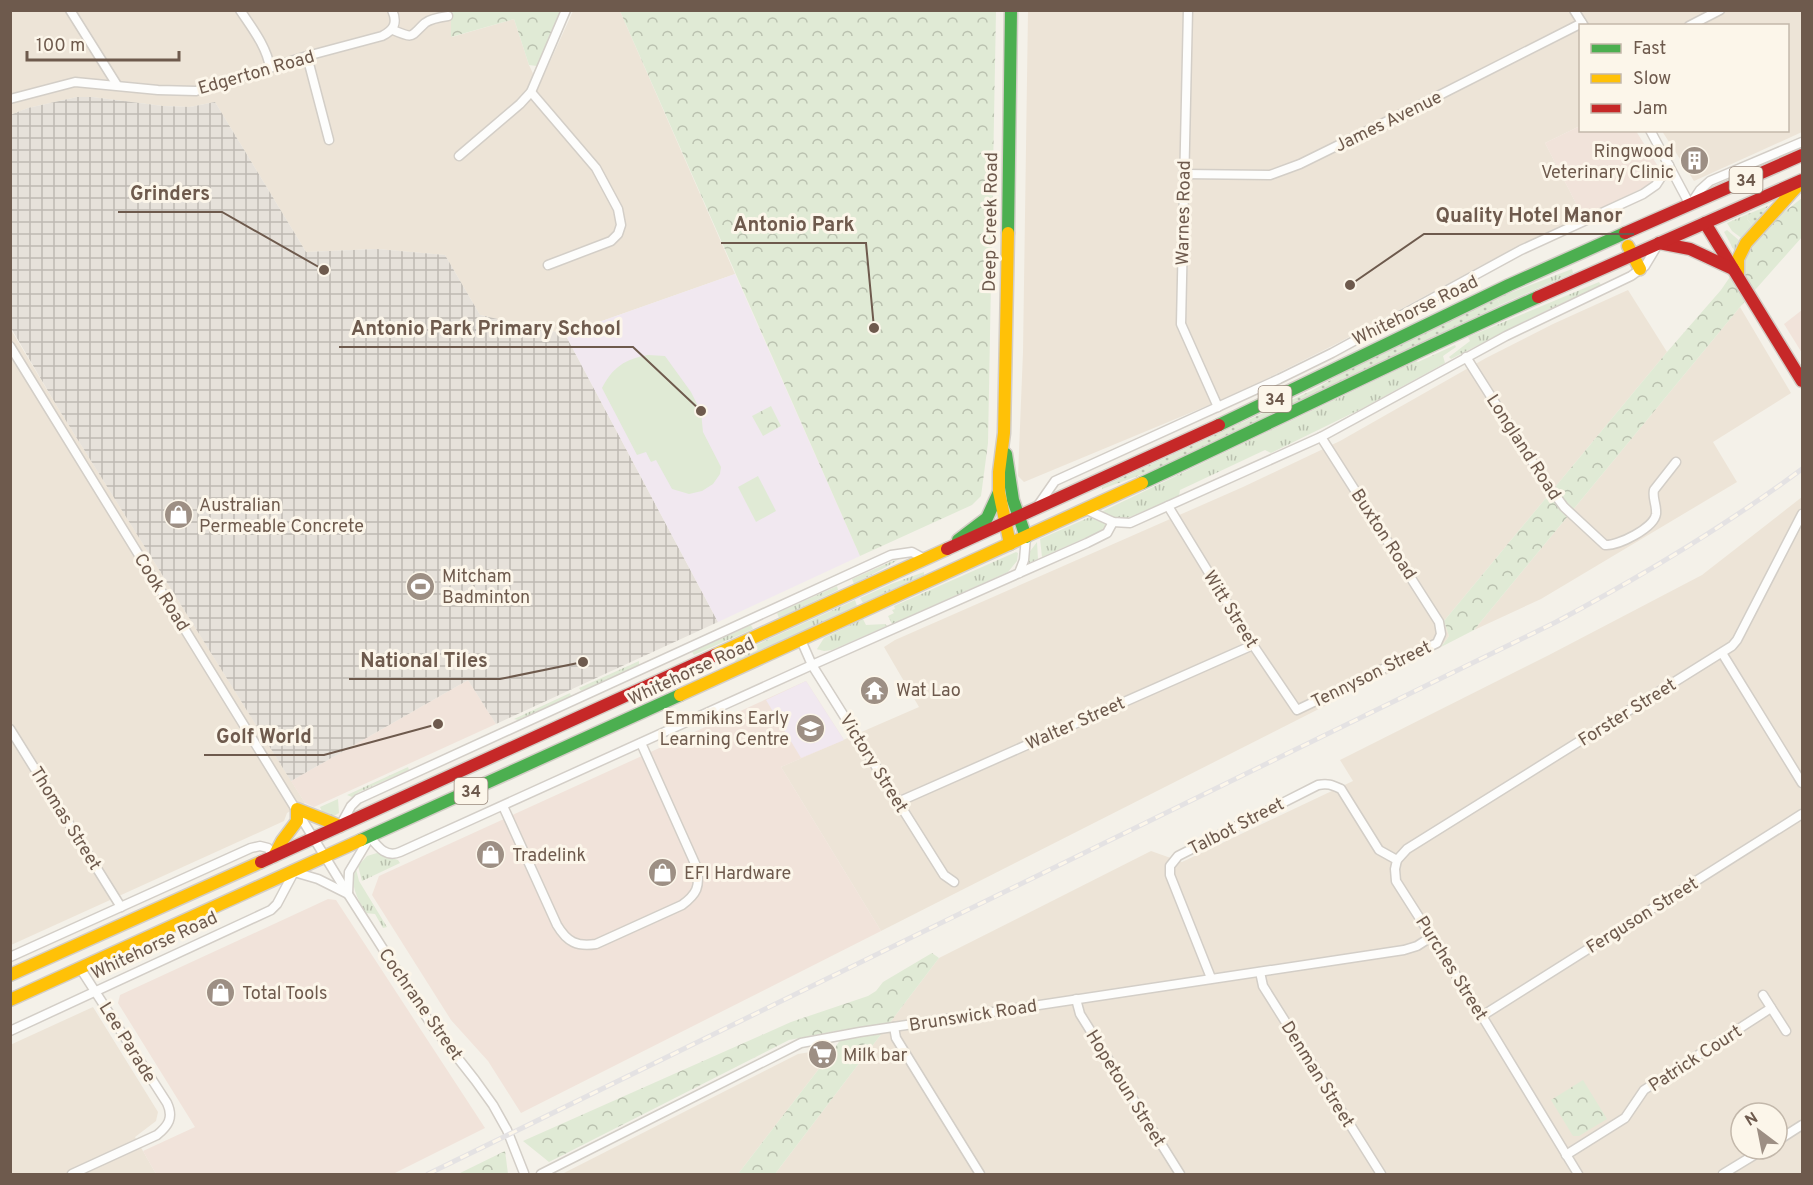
<svg xmlns="http://www.w3.org/2000/svg" width="1813" height="1185" font-family="Overpass,sans-serif">
	<style>
		.residential { fill: #ede4d7; fill-rule: evenodd }
		.commercial { fill: #f1e3da }
		.industrial { fill: url(#industrial-grid) }
		.education { fill: #f1e8f0 }
		.grass { fill: url(#grass-tufts) }
		.forest { fill: url(#forest-crowns) }
		.garden { fill: url(#garden-dots) }
		.pitch { fill: #e0ead5 }
		.lines { fill: none; stroke-linecap: round; stroke-linejoin: round }
		.street-casing { stroke: #d3cec7; stroke-width: 11 }
		.fast-casing { stroke: #d3cdc6; stroke-width: 15 }
		.slow-casing { stroke: #d3cdc6; stroke-width: 15 }
		.jam-casing { stroke: #d3cdc6; stroke-width: 15 }
		.street { stroke: #fdfdfc; stroke-width: 8 }
		.fast { stroke: #4caf50; stroke-width: 12 }
		.slow { stroke: #ffc107; stroke-width: 12 }
		.jam { stroke: #c62828; stroke-width: 12 }
		.rail-casing { stroke: #e4e2e3; stroke-width: 5 }
		.rail { stroke: #fcf6ea; stroke-width: 3; stroke-dasharray: 9; stroke-linecap: butt }
		.labels { text-anchor: middle; stroke-width: 6; stroke-linejoin: round; paint-order: stroke }
		.shield { fill: #fcf6ea; stroke: #99897c; stroke-width: 1.5 }
		.shield-label { font-size: 16px; font-weight: bold; fill: #6e5a4d }
		.street-label { font-size: 18px; fill: #6e5a4d; stroke: #fcf6ea }
		.poi-label { font-size: 18px; fill: #6e5a4d; stroke: #fcf6ea; text-anchor: start }
		.leader { fill: none; stroke: #6e5a4d; stroke-width: 2 }
		.callout-dot { fill: #6e5a4d; stroke: #fcf6ea; stroke-width: 2 }
		.callout-label { font-size: 20px; text-anchor: middle; font-weight: bold; fill: #6e5a4d; stroke: #fcf6ea; stroke-width: 6; stroke-linejoin: round; paint-order: stroke }
	</style>
	<defs>
		<pattern id="industrial-grid" width="8" height="8" patternUnits="userSpaceOnUse" patternTransform="scale(1.5)"><rect width="8" height="8" fill="#e6e1da"/><path d="M0 4h8M4 0v8" fill="none" stroke="#bfb9b3"/></pattern>
		<pattern id="grass-tufts" width="24" height="20" patternUnits="userSpaceOnUse" patternTransform="scale(1.5)"><rect width="24" height="20" fill="#e0ead5"/><path d="M3 7l-1-3M5 7V3M7 7l1-3M15 17l-1-3M17 17v-4M19 17l1-3" fill="none" stroke="#bac1af"/></pattern>
		<pattern id="forest-crowns" width="20" height="18" patternUnits="userSpaceOnUse" patternTransform="scale(1.5)"><rect width="20" height="18" fill="#e0ead5"/><path d="M2 6a3 3 0 1 1 6 0M12 15a3 3 0 1 1 6 0" fill="none" stroke="#bac1af"/></pattern>
		<pattern id="garden-dots" width="8" height="8" patternUnits="userSpaceOnUse" patternTransform="scale(1.5)"><rect width="8" height="8" fill="#e0ead5"/><path d="M2 2h.1M6 6h.1" fill="none" stroke="#bac1af" stroke-width="1.8" stroke-linecap="round"/></pattern>
	</defs>
	<rect width="100%" height="100%" fill="#f4f1e9"/>
	<g class="residential">
		<polygon points="11,11 451,11 452,37 514,19 529,65 539,86 573,11 620,11 735,274 565,334 480,315 445,255 377,249 306,252 215,102 190,107 163,106 92,97 77,97 28,108 11,115"/>
		<polygon points="1028,11 1802,11 1802,132 1694,181 1662,131 1788,130 1788,26 1580,26 1580,126 1545,143 1583,217 1484,264 1338,343 1238,393 1024,482 1018,476 1023,352"/>
		<polygon points="1628,290 1667,352 1444,621 1449,636 1441,647 881,931 781,767 919,707 884,647 895,640 1243,487 1340,441 1486,358 1553,324"/>
		<polygon points="1740,307 1791,393 1713,442 1737,482 1541,599 1474,630"/>
		<polygon points="10,328 58,408 305,803 287,813 284,821 11,945"/>
		<path d="M1802,497V1174H775L939,958L1151,851L1182,862L1353,781L1340,760L1549,655L1702,575ZM1741,1113H1777V1149H1741Z"/>
		<polygon points="93,1007 158,1112 156,1121 135,1137 156,1174 11,1174 10,1045"/>
		<polygon points="835,1048 738,1174 562,1174 798,1054"/>
	</g>
	<g class="commercial">
		<polygon points="1580,126 1580,130 1636,131 1659,168 1655,182 1583,217 1545,143"/>
		<polygon points="1802,310 1802,353 1784,324"/>
		<polygon points="468,680 496,724 314,807 305,803 291,781"/>
		<polygon points="806,681 844,740 781,767 881,931 521,1113 488,1061 451,1020 372,895 379,876"/>
		<polygon points="328,899 336,900 485,1128 393,1174 156,1174 143,1151 195,1127 118,1003 120,995"/>
	</g>
	<polygon class="industrial" points="77,97 92,97 163,106 190,107 215,102 306,252 377,249 445,255 480,315 565,334 718,622 496,724 468,680 291,781 58,408 11,328 10,115 28,108"/>
	<g class="education">
		<polygon points="735,274 860,556 718,622 565,334"/>
		<polygon points="806,681 844,740 801,758 766,700"/>
	</g>
	<g class="grass">
		<polygon points="1748,214 1747,219 1754,227 1744,240 1732,231 1727,223"/>
		<polygon points="1727,230 1741,242 1735,252 1724,232"/>
		<polygon points="1572,269 1573,273 1500,305 1497,298"/>
		<polygon points="1599,282 1601,285 1529,319 1451,359 1449,357 1470,341 1468,337"/>
		<polygon points="1455,345 1456,347 1443,356 1445,363 1361,409 1271,453 1265,450 1180,490 1179,496 1125,519 1119,519 1101,512 1416,361 1418,362"/>
		<polygon points="1090,517 1108,523 1108,525 1103,530 1042,557 1040,539"/>
		<polygon points="1037,542 1038,559 1029,563 1028,554"/>
		<polygon points="1016,552 1018,553 1017,561 1008,572 892,624 888,616 894,613 892,610 895,609 894,606"/>
		<polygon points="902,557 888,566 854,584 852,579"/>
		<polygon points="924,572 924,575 863,603 860,598 891,584"/>
		<polygon points="837,586 838,590 779,618 777,613"/>
		<polygon points="855,600 857,606 735,662 732,656"/>
		<polygon points="863,619 866,625 885,624 887,626 832,650 824,651 817,649 824,638"/>
		<polygon points="751,625 753,629 694,655 692,652"/>
		<polygon points="639,661 639,665 581,691 579,688"/>
		<polygon points="570,693 571,696 518,720 514,719"/>
		<polygon points="408,767 409,770 359,792 352,797 347,795"/>
		<polygon points="338,799 339,813 332,817 324,816 320,807"/>
		<polygon points="377,853 398,860 400,863 362,881 358,866 367,856"/>
		<path d="M356,869L359,881L387,927L383,928L375,914L365,913C358,898 349,885 356,869Z"/>
	</g>
	<g class="forest">
		<polygon points="451,11 560,11 537,66 529,65 514,19 451,37"/>
		<polygon points="620,11 996,11 988,443 981,496 972,505 860,556"/>
		<polygon points="1802,198 1802,237 1740,307 1474,630 1441,647 1449,636 1444,621 1667,352 1721,290 1747,252 1783,213"/>
		<polygon points="771,406 781,426 763,436 752,416"/>
		<polygon points="932,953 939,958 775,1174 738,1174 835,1048 847,1029 789,1040 549,1162 523,1141 791,1022 868,996 876,991 883,982"/>
		<polygon points="1583,1080 1607,1119 1579,1136 1573,1136 1551,1100"/>
		<polygon points="505,1151 508,1174 458,1174"/>
	</g>
	<g class="garden">
		<polygon points="1768,206 1754,227 1747,219 1748,214"/>
		<polygon points="1497,298 1500,305 1157,469 1102,489 1102,487 1311,391 1376,355"/>
	</g>
	<g class="pitch">
		<path d="M648,355L665,356L691,392L701,412L703,432L721,467L720,474L713,484L702,491L689,494L672,489L656,460L651,462L646,452L637,455L602,388C613,367 625,359 648,355Z"/>
		<polygon points="758,476 776,511 756,522 738,487"/>
	</g>
	<g class="lines">
		<defs>
			<g id="street">
				<polyline points="70,10 117,85"/>
				<path d="M240,10C252,28 267,47 270,68"/>
				<polyline points="1188,10 1181,324 1218,407"/>
				<polyline points="1574,10 1584,26"/>
				<polyline points="1689,26 1720,10"/>
				<path d="M393,30C414,39 410,37 425,23C430,19 441,17 448,16"/>
				<polyline points="307,56 329,140"/>
				<polyline points="531,92 596,168 618,209 621,225 618,234 611,241 548,265"/>
				<path d="M10,99L75,82L158,90L196,91L307,56L382,36C394,30 398,23 392,10"/>
				<polyline points="1650,130 1690,205 1700,190 1710,181 1802,142"/>
				<polyline points="459,156 520,104 531,92 566,10"/>
				<polyline points="1183,174 1270,175 1300,164 1422,104 1582,23"/>
				<polyline points="10,346 348,894 431,1024 475,1080 493,1105 507,1130 524,1173"/>
				<path d="M1466,357L1542,477L1564,507L1605,545C1618,546 1654,528 1656,514C1657,505 1652,498 1654,490L1676,462"/>
				<polyline points="1039,504 1055,481 1279,379 1332,353 1521,250 1643,194 1656,185 1669,165"/>
				<polyline points="1168,506 1253,645 1297,710 1437,643 1441,634 1439,622 1321,437"/>
				<polyline points="1085,509 1113,522 1130,523 1321,437 1506,336 1631,276 1645,266 1657,246"/>
				<polyline points="1019,573 1024,560 1026,537"/>
				<polyline points="801,640 812,665 944,875 954,882"/>
				<polyline points="1722,653 1802,783"/>
				<polyline points="10,729 121,907"/>
				<polyline points="898,802 1253,645"/>
				<path d="M503,806L557,925C567,942 577,947 596,944L682,905C697,894 700,887 697,868L641,743"/>
				<polyline points="340,826 351,806 358,799 891,555 912,552 925,559"/>
				<polyline points="1397,860 1407,849 1732,646 1737,640 1802,514"/>
				<polyline points="10,957 251,848 260,846 268,848 274,856"/>
				<polyline points="1260,972 1263,986 1381,1174"/>
				<path d="M1211,978L1170,875V866L1178,856L1318,785C1328,783 1332,785 1341,789L1379,850L1397,860L1395,869L1396,881L1482,1016L1578,1174"/>
				<polyline points="1763,995 1786,1031"/>
				<polyline points="1076,999 1080,1014 1180,1174"/>
				<polyline points="1482,1016 1802,814"/>
				<polyline points="894,1027 896,1038 980,1174"/>
				<path d="M10,1031L271,910L277,904L294,872L318,879L348,894L349,872L370,837C378,847 386,858 400,852L812,665L1087,543L1107,533L1113,522"/>
				<polyline points="1777,1141 1802,1125"/>
				<polyline points="1566,1155 1625,1118 1644,1090 1771,1008"/>
				<path d="M72,1174L157,1135C168,1126 174,1118 167,1103L80,968"/>
				<polyline points="541,1174 801,1043 860,1032 1404,950 1417,946 1431,937"/>
				<polyline points="1723,1174 1764,1149"/>
			</g>
			<g id="fast">
				<polyline points="1008,233 1011,10"/>
				<polyline points="1219,425 1509,285 1625,233"/>
				<polyline points="1006,454 1013,500 1026,537"/>
				<path d="M1142,483C1274,422 1404,356 1538,297"/>
				<polyline points="958,540 987,518 999,492"/>
				<polyline points="361,840 680,695"/>
			</g>
			<g id="slow">
				<polyline points="1008,233 1004,433 999,472 999,492 1010,544"/>
				<polyline points="1628,246 1640,269"/>
				<polyline points="1738,275 1738,259 1746,243 1802,181"/>
				<polyline points="715,655 947,549"/>
				<polyline points="680,695 1142,483"/>
				<polyline points="274,856 282,841 297,821 297,809 340,826"/>
				<polyline points="10,975 261,862"/>
				<polyline points="10,1000 361,840"/>
			</g>
			<g id="jam">
				<polyline points="1705,223 1802,381"/>
				<polyline points="1625,233 1802,155"/>
				<polyline points="1659,243 1690,249 1733,269"/>
				<polyline points="1538,297 1802,180"/>
				<polyline points="947,549 1219,425"/>
				<polyline points="261,862 715,655"/>
			</g>
		</defs>
		<use href="#street" class="street-casing"/>
		<use href="#fast" class="fast-casing"/>
		<use href="#slow" class="slow-casing"/>
		<use href="#jam" class="jam-casing"/>
		<use href="#street" class="street"/>
		<use href="#fast" class="fast"/>
		<use href="#slow" class="slow"/>
		<use href="#jam" class="jam"/>
		<defs>
			<path id="rail" d="M428,1174L1556,622C1642,576 1724,527 1802,469"/>
		</defs>
		<use href="#rail" class="rail-casing"/>
		<use href="#rail" class="rail"/>
	</g>
	<defs>
		<symbol id="building-disc" viewBox="-11 -11 22 22"><circle r="9.5" fill="#9d8f84" stroke="#fcf6ea"/><path d="M-4-6H4V6H1V3H-1V6H-4ZM-2.5-4.3h1.7v1.8h-1.7ZM.8-4.3h1.7v1.8H.8ZM-2.5-1h1.7V.8h-1.7ZM.8-1h1.7V.8H.8Z" fill="#fff"/></symbol>
		<symbol id="shop-disc" viewBox="-11 -11 22 22"><circle r="9.5" fill="#9d8f84" stroke="#fcf6ea"/><path d="M-5-2.5h2.3a2.7 3.5 0 0 1 5.4 0H5L5.5 6h-11ZM-1.5-2.5h3a1.5 2.3 0 0 0-3 0Z" fill="#fff"/></symbol>
		<symbol id="stadium-disc" viewBox="-11 -11 22 22"><circle r="9.5" fill="#9d8f84" stroke="#fcf6ea"/><path d="M0-5a6.5 5 0 1 0 0 10a6.5 5 0 1 0 0-10ZM-3.5-1.8h7v3.6h-7Z" fill="#fff"/></symbol>
		<symbol id="temple-disc" viewBox="-11 -11 22 22"><circle r="9.5" fill="#9d8f84" stroke="#fcf6ea"/><path d="M0-6L5-2H3V0L6.5 2.5H4V6H1.5V3h-3V6H-4V2.5H-6.5L-3 0V-2H-5Z" fill="#fff"/></symbol>
		<symbol id="school-disc" viewBox="-11 -11 22 22"><circle r="9.5" fill="#9d8f84" stroke="#fcf6ea"/><path d="M0-5L7-2L0 1L-7-2ZM-4 1L0 2.5L4 1V4Q0 6-4 4Z" fill="#fff"/></symbol>
		<symbol id="supermarket-disc" viewBox="-11 -11 22 22"><circle r="9.5" fill="#9d8f84" stroke="#fcf6ea"/><path d="M-6-5.5h2.5l.6 2H6L4.5 2H-2.5L-4.4-4H-6ZM-1.5 3.2a1.3 1.3 0 1 0 .1 0ZM3 3.2a1.3 1.3 0 1 0 .1 0Z" fill="#fff"/></symbol>
	</defs>
	<g fill-rule="evenodd">
		<use href="#building-disc" x="1678" y="144" width="33" height="33"/>
		<use href="#shop-disc" x="162" y="498" width="33" height="33"/>
		<use href="#stadium-disc" x="404" y="570" width="33" height="33"/>
		<use href="#temple-disc" x="858" y="674" width="33" height="33"/>
		<use href="#school-disc" x="794" y="712" width="33" height="33"/>
		<use href="#shop-disc" x="474" y="838" width="33" height="33"/>
		<use href="#shop-disc" x="646" y="856" width="33" height="33"/>
		<use href="#shop-disc" x="204" y="976" width="33" height="33"/>
		<use href="#supermarket-disc" x="806" y="1038" width="33" height="33"/>
	</g>
	<g class="labels">
		<g class="shield">
			<rect x="1729.5" y="167" width="33" height="26" rx="4.5"/>
			<rect x="1258.5" y="386" width="33" height="26" rx="4.5"/>
			<rect x="454.5" y="778" width="33" height="26" rx="4.5"/>
		</g>
		<g class="shield-label">
			<text x="1746" y="186">34</text>
			<text x="1275" y="405">34</text>
			<text x="471" y="797">34</text>
		</g>
		<g class="street-label">
			<text transform="translate(256 72) rotate(-16)" y="6">Edgerton Road</text>
			<text transform="translate(1388 121) rotate(-26)" y="6">James Avenue</text>
			<text transform="translate(1183 213) rotate(-89)" y="6">Warnes Road</text>
			<text transform="translate(990 222) rotate(-89)" y="6">Deep Creek Road</text>
			<text transform="translate(1415 310) rotate(-26)" y="6">Whitehorse Road</text>
			<text transform="translate(1524 447) rotate(57)" y="6">Longland Road</text>
			<text transform="translate(1384 534) rotate(57)" y="6">Buxton Road</text>
			<text transform="translate(162 592) rotate(58)" y="6">Cook Road</text>
			<text transform="translate(1231 609) rotate(58)" y="6">Witt Street</text>
			<text transform="translate(691 671) rotate(-25)" y="6">Whitehorse Road</text>
			<text transform="translate(1371 674) rotate(-26)" y="6">Tennyson Street</text>
			<text transform="translate(1627 712) rotate(-32)" y="6">Forster Street</text>
			<text transform="translate(1075 723) rotate(-24)" y="6">Walter Street</text>
			<text transform="translate(874 763) rotate(58)" y="6">Victory Street</text>
			<text transform="translate(66 818) rotate(58)" y="6">Thomas Street</text>
			<text transform="translate(1236 826) rotate(-27)" y="6">Talbot Street</text>
			<text transform="translate(1642 915) rotate(-32)" y="6">Ferguson Street</text>
			<text transform="translate(154 945) rotate(-25)" y="6">Whitehorse Road</text>
			<text transform="translate(1452 968) rotate(58)" y="6">Purches Street</text>
			<text transform="translate(421 1004) rotate(55)" y="6">Cochrane Street</text>
			<text transform="translate(973 1015) rotate(-9)" y="6">Brunswick Road</text>
			<text transform="translate(128 1042) rotate(58)" y="6">Lee Parade</text>
			<text transform="translate(1695 1058) rotate(-33)" y="6">Patrick Court</text>
			<text transform="translate(1318 1074) rotate(58)" y="6">Denman Street</text>
			<text transform="translate(1126 1088) rotate(58)" y="6">Hopetoun Street</text>
		</g>
		<g class="poi-label">
			<text x="1674" y="157" text-anchor="end">Ringwood<tspan x="1674" dy="21">Veterinary Clinic</tspan></text>
			<text x="199" y="511">Australian<tspan x="199" dy="21">Permeable Concrete</tspan></text>
			<text x="442" y="582">Mitcham<tspan x="442" dy="21">Badminton</tspan></text>
			<text x="896" y="696">Wat Lao</text>
			<text x="789" y="724" text-anchor="end">Emmikins Early<tspan x="789" dy="21">Learning Centre</tspan></text>
			<text x="512" y="861">Tradelink</text>
			<text x="684" y="879">EFI Hardware</text>
			<text x="242" y="999">Total Tools</text>
			<text x="843" y="1061">Milk bar</text>
		</g>
	</g>
	<path class="leader" d="M324 270L222 212H118M1350 285L1424 234H1634M874 328L866 243H721M701 411L633 347H339M583 662L500 679H349M438 724L324 755H204"/>
	<g class="callout-dot">
		<circle cx="324" cy="270" r="6"/>
		<circle cx="1350" cy="285" r="6"/>
		<circle cx="874" cy="328" r="6"/>
		<circle cx="701" cy="411" r="6"/>
		<circle cx="583" cy="662" r="6"/>
		<circle cx="438" cy="724" r="6"/>
	</g>
	<g class="callout-label">
		<text x="170" y="200">Grinders</text>
		<text x="1529" y="222">Quality Hotel Manor</text>
		<text x="794" y="231">Antonio Park</text>
		<text x="486" y="335">Antonio Park Primary School</text>
		<text x="424" y="667">National Tiles</text>
		<text x="264" y="743">Golf World</text>
	</g>
	<rect width="1813" height="1185" fill="none" stroke="#6e5a4d" stroke-width="24"/>
	<rect x="1579" y="24" width="210" height="108" fill="#fcf6ea" stroke="#c3b8ab" stroke-width="1.5"/>
	<rect x="1591" y="44" width="30" height="9" fill="#4caf50" stroke="#c3b8ab" stroke-width="1.5"/>
	<text x="1633" y="54" font-size="18" fill="#6e5a4d">Fast</text>
	<rect x="1591" y="74" width="30" height="9" fill="#ffc107" stroke="#c3b8ab" stroke-width="1.5"/>
	<text x="1633" y="84" font-size="18" fill="#6e5a4d">Slow</text>
	<rect x="1591" y="104" width="30" height="9" fill="#c62828" stroke="#c3b8ab" stroke-width="1.5"/>
	<text x="1633" y="114" font-size="18" fill="#6e5a4d">Jam</text>
	<g transform="translate(1759 1131) rotate(328)"><circle r="28" fill="#fcf6ea" stroke="#c3b8ab" stroke-width="1.5"/>
	<path d="M0-4.5L10 22L0 15L-10 22Z" fill="#9d8f84"/>
	<text y="-9" font-size="16" font-weight="bold" text-anchor="middle" fill="#6e5a4d">N</text>
	</g>
	<path d="M27 51v9h152v-9" fill="none" stroke="#6e5a4d" stroke-width="3"/>
	<text x="36" y="51" font-size="18" fill="#6e5a4d" stroke="#fcf6ea" stroke-width="4.5" paint-order="stroke">100 m</text>
</svg>
